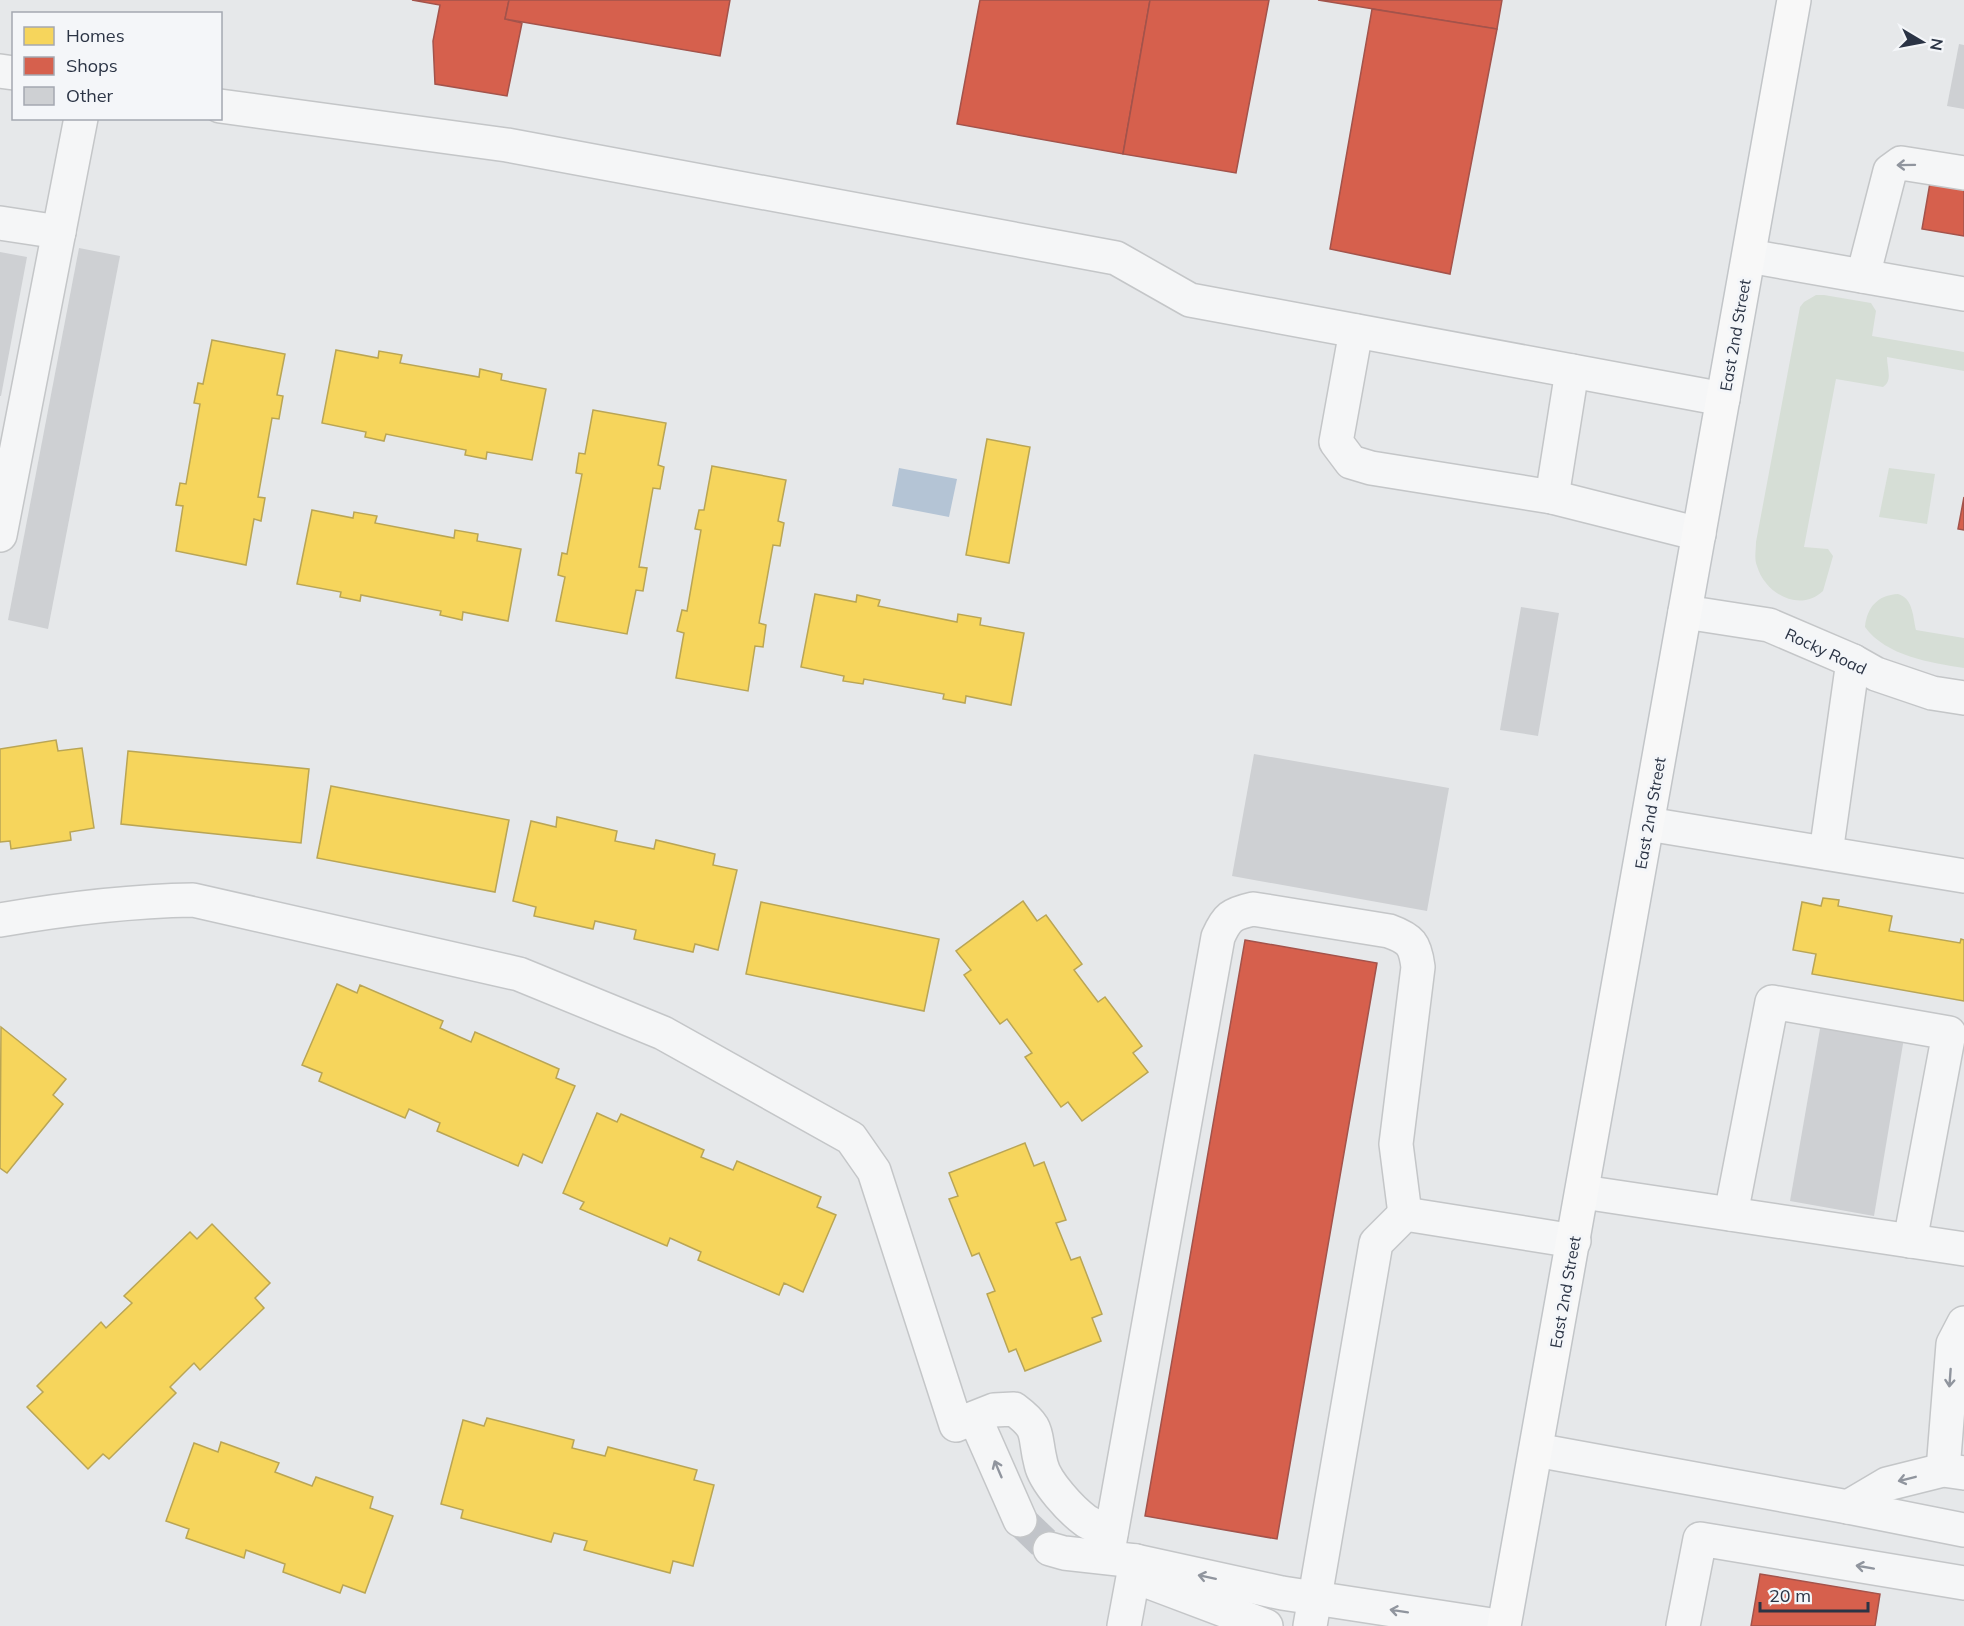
<svg xmlns="http://www.w3.org/2000/svg" width="1964" height="1626" font-family="Mulish,sans-serif">
	<style>
		.green { fill: #d6ded6 }
		.water { fill: #b4c4d5 }
		.homes { fill: #f6d55c; stroke: #b9a555; stroke-width: 1.5 }
		.shops { fill: #d6604d; stroke: #a3534b; stroke-width: 1.5 }
		.building { fill: #ced0d3 }
		.lines { fill: none; stroke-linecap: round; stroke-linejoin: round }
		.minor-tunnel { stroke: #c1c4c9; stroke-width: 33; stroke-dasharray: 33 16; stroke-linecap: butt }
		.minor-casing { stroke: #c4c6c8; stroke-width: 36 }
		.major-casing { stroke: #c2c5c8; stroke-width: 36 }
		.minor { stroke: #f5f6f7; stroke-width: 33 }
		.major { stroke: #f8f8f8; stroke-width: 33 }
		.oneway { stroke: #90959e }
		.labels { text-anchor: middle; stroke-width: 6; stroke-linejoin: round; paint-order: stroke }
		.street-label { font-size: 16px; fill: #2b3445; stroke: #f4f6f9 }
	</style>
	<rect width="100%" height="100%" fill="#e6e8ea"/>
	<g class="green">
		<path d="M1816,295H1824L1871,303L1876,311L1872,336L1964,352V371L1887,357C1887,368 1893,381 1883,387L1836,379L1804,547L1828,549L1833,556L1823,591C1800,613 1765,594 1757,566C1754,559 1756,550 1756,542L1800,307L1804,302Z"/>
		<polygon points="1889,468 1935,474 1927,524 1879,517"/>
		<path d="M1898,594C1913,598 1913,617 1916,630L1964,638V668C1931,663 1886,656 1865,627C1867,607 1878,595 1898,594Z"/>
	</g>
	<polygon class="water" points="899,468 957,479 949,517 892,506"/>
	<g class="homes">
		<polygon points="212,340 285,354 277,395 283,396 279,419 272,418 258,497 265,498 261,521 254,519 246,565 176,551 183,506 176,505 180,483 186,484 200,404 194,403 198,383 203,384"/>
		<polygon points="336,350 378,358 379,351 402,355 400,363 479,377 480,369 502,374 501,380 546,389 532,460 487,452 486,459 465,455 466,450 386,434 384,441 365,437 366,432 322,423"/>
		<polygon points="593,410 666,423 658,465 664,467 660,489 653,488 639,567 647,568 643,591 636,590 627,634 556,621 565,577 558,575 562,553 567,554 582,474 576,473 579,453 585,454"/>
		<polygon points="987,439 1030,447 1009,563 966,555"/>
		<polygon points="712,466 786,480 778,521 784,523 780,546 773,545 759,623 766,625 763,647 755,646 748,691 676,678 684,633 677,631 682,610 687,611 701,530 695,529 699,510 704,510"/>
		<polygon points="312,510 353,518 354,512 377,516 375,523 454,538 455,530 478,534 477,541 521,549 508,621 463,612 462,620 440,615 441,611 361,595 360,601 340,597 341,592 297,584"/>
		<polygon points="815,594 856,602 857,595 880,600 878,606 957,622 958,614 981,618 980,625 1024,633 1011,705 966,696 965,703 943,699 944,694 864,679 863,684 843,681 844,676 801,667"/>
		<polygon points="56,740 58,751 82,748 94,828 70,832 71,840 11,849 10,841 0,842 0,749"/>
		<polygon points="128,751 309,769 301,843 121,824"/>
		<polygon points="331,786 509,820 495,892 317,858"/>
		<polygon points="557,817 617,831 615,841 654,849 656,840 715,854 713,865 737,870 718,950 695,944 693,952 634,939 636,930 595,921 593,929 534,916 536,907 513,901 531,821 556,827"/>
		<polygon points="1823,898 1839,900 1838,906 1892,916 1889,931 1960,943 1961,939 1964,940 1964,1001 1812,974 1816,954 1793,950 1802,902 1821,906"/>
		<polygon points="1023,901 1037,921 1046,915 1082,964 1074,970 1098,1002 1105,997 1142,1046 1133,1053 1148,1072 1082,1121 1068,1102 1061,1107 1025,1057 1032,1053 1007,1019 1000,1024 964,975 971,970 956,951"/>
		<polygon points="761,902 939,939 924,1011 746,974"/>
		<polygon points="337,984 357,993 360,985 443,1021 440,1028 471,1042 475,1032 559,1069 556,1078 575,1086 542,1163 523,1154 518,1166 437,1131 440,1123 409,1109 405,1118 319,1081 322,1073 302,1065"/>
		<polygon points="1,1027 66,1079 53,1095 63,1104 7,1173 0,1168"/>
		<polygon points="597,1113 617,1122 621,1114 704,1150 701,1157 733,1170 737,1161 821,1197 817,1207 836,1215 803,1292 784,1283 779,1295 698,1260 701,1252 670,1238 667,1246 580,1209 584,1202 563,1193"/>
		<polygon points="1025,1143 1034,1166 1044,1162 1066,1220 1056,1223 1071,1260 1080,1257 1102,1314 1092,1318 1101,1341 1025,1371 1016,1349 1009,1352 987,1294 995,1291 979,1253 972,1256 949,1199 958,1196 949,1173"/>
		<polygon points="212,1224 270,1283 255,1298 264,1308 200,1370 194,1363 170,1387 176,1393 109,1459 103,1454 88,1469 27,1407 43,1392 37,1386 101,1322 106,1328 132,1303 124,1296 190,1232 197,1239"/>
		<polygon points="487,1418 574,1440 572,1448 605,1456 608,1447 697,1470 694,1480 714,1485 693,1566 673,1561 670,1573 584,1550 587,1541 554,1533 551,1542 461,1518 463,1510 441,1504 463,1420 484,1426"/>
		<polygon points="221,1442 279,1463 275,1472 312,1486 316,1477 373,1497 370,1508 393,1516 365,1593 343,1585 340,1593 283,1572 285,1564 246,1550 244,1558 186,1538 189,1529 166,1521 194,1443 218,1452"/>
	</g>
	<g class="shops">
		<polygon points="412,0 509,0 505,19 522,23 507,96 435,84 433,41 440,5"/>
		<polygon points="509,0 730,0 720,56 505,19"/>
		<polygon points="980,0 1150,0 1123,154 957,124"/>
		<polygon points="1150,0 1269,0 1236,173 1123,154"/>
		<polygon points="1318,0 1502,0 1497,29"/>
		<polygon points="1372,9 1497,29 1450,274 1330,249"/>
		<polygon points="1931,177 1964,183 1964,236 1922,229"/>
		<polygon points="1964,497 1964,530 1958,529"/>
		<polygon points="1245,940 1377,963 1277,1539 1145,1516"/>
		<polygon points="1760,1574 1880,1594 1875,1626 1751,1626"/>
	</g>
	<g class="building">
		<polygon points="1959,44 1964,45 1964,109 1947,106"/>
		<polygon points="79,248 120,256 48,629 8,620"/>
		<polygon points="0,252 27,257 1,396 0,396"/>
		<polygon points="1521,607 1559,613 1538,736 1500,730"/>
		<polygon points="1254,754 1449,788 1427,911 1232,876"/>
		<polygon points="1821,1023 1904,1038 1874,1216 1790,1201"/>
	</g>
	<g class="lines">
		<polyline class="minor-tunnel" points="1020,1520 1050,1549"/>
		<defs>
			<g id="minor">
				<polyline points="0,71 14,73"/>
				<polyline points="220,106 507,145 1116,258 1190,300 1723,399"/>
				<polyline points="0,223 59,232"/>
				<polyline points="1749,256 1964,294"/>
				<polyline points="1863,276 1890,171 1901,163 1964,173"/>
				<polyline points="1356,331 1336,442 1351,462 1371,468 1552,497 1699,534"/>
				<polyline points="1552,497 1572,371"/>
				<polyline points="0,535 81,118"/>
				<polyline points="1685,612 1769,625 1853,661 1876,674 1932,693 1964,698"/>
				<polyline points="1648,824 1964,876"/>
				<polyline points="1826,853 1853,661"/>
				<path d="M0,920C64,909 128,901 193,900L519,974L663,1033L851,1138L874,1171L956,1425L994,1410L1014,1409C1042,1430 1033,1433 1041,1464C1045,1482 1071,1510 1086,1521C1094,1526 1103,1529 1111,1533"/>
				<polyline points="1583,1192 1964,1249"/>
				<polyline points="1731,1214 1772,1002 1949,1033 1910,1241"/>
				<polyline points="975,1418 1020,1520"/>
				<polyline points="1536,1450 1848,1507 1964,1530"/>
				<polyline points="1943,1470 1953,1344 1964,1323"/>
				<polyline points="1848,1507 1887,1484 1943,1470 1964,1473"/>
				<polyline points="1050,1549 1064,1553 1136,1561 1282,1593 1498,1626"/>
				<path d="M1107,1557L1218,937C1227,917 1231,914 1253,909L1389,931C1411,939 1415,944 1418,967L1396,1144L1405,1214"/>
				<polyline points="1144,1580 1266,1626"/>
				<polyline points="1124,1626 1136,1561"/>
				<polyline points="1310,1626 1376,1243 1405,1214 1574,1241"/>
				<polyline points="1683,1626 1700,1539 1964,1583"/>
			</g>
			<polyline id="major" points="1504,1626 1794,0"/>
		</defs>
		<use href="#minor" class="minor-casing"/>
		<use href="#major" class="major-casing"/>
		<use href="#minor" class="minor"/>
		<use href="#major" class="major"/>
	</g>
	<defs><path id="oneway-shaft" d="M-6 0H5M1.5-3L5.5 0L1.5 3" fill="none" stroke-width="1.6" stroke-linecap="round" stroke-linejoin="round" transform="scale(1.5)"/></defs>
	<g class="oneway">
		<use href="#oneway-shaft" transform="translate(1906 165) rotate(179)"/>
		<use href="#oneway-shaft" transform="translate(1950 1378) rotate(94)"/>
		<use href="#oneway-shaft" transform="translate(998 1469) rotate(-113)"/>
		<use href="#oneway-shaft" transform="translate(1907 1479) rotate(166)"/>
		<use href="#oneway-shaft" transform="translate(1865 1567) rotate(-170)"/>
		<use href="#oneway-shaft" transform="translate(1207 1577) rotate(-168)"/>
		<use href="#oneway-shaft" transform="translate(1399 1611) rotate(-171)"/>
	</g>
	<g class="labels">
		<g class="street-label">
			<text transform="translate(1735 335) rotate(-80)" y="6">East 2nd Street</text>
			<text transform="translate(1826 651) rotate(25)" y="6">Rocky Road</text>
			<text transform="translate(1650 813) rotate(-80)" y="6">East 2nd Street</text>
			<text transform="translate(1565 1292) rotate(-80)" y="6">East 2nd Street</text>
		</g>
	</g>
	<rect x="12" y="12" width="210" height="108" fill="#f4f6f9" stroke="#a4a8b1" stroke-width="1.5"/>
	<rect x="24" y="27" width="30" height="18" fill="#f6d55c" stroke="#a4a8b1" stroke-width="1.5"/>
	<text x="66" y="42" font-size="18" fill="#2b3445">Homes</text>
	<rect x="24" y="57" width="30" height="18" fill="#d6604d" stroke="#a4a8b1" stroke-width="1.5"/>
	<text x="66" y="72" font-size="18" fill="#2b3445">Shops</text>
	<rect x="24" y="87" width="30" height="18" fill="#ced0d3" stroke="#a4a8b1" stroke-width="1.5"/>
	<text x="66" y="102" font-size="18" fill="#2b3445">Other</text>
	<g transform="translate(1922 42) rotate(100)" stroke="#f4f6f9" stroke-width="4.5" paint-order="stroke">
	<path d="M0-4.5L10 22L0 15L-10 22Z" fill="#2b3445"/>
	<text y="-9" font-size="16" font-weight="bold" text-anchor="middle" fill="#2b3445">N</text>
	</g>
	<path d="M1760 1602v9h108v-9" fill="none" stroke="#2b3445" stroke-width="3"/>
	<text x="1769" y="1602" font-size="18" fill="#2b3445" stroke="#f4f6f9" stroke-width="4.5" paint-order="stroke">20 m</text>
</svg>
